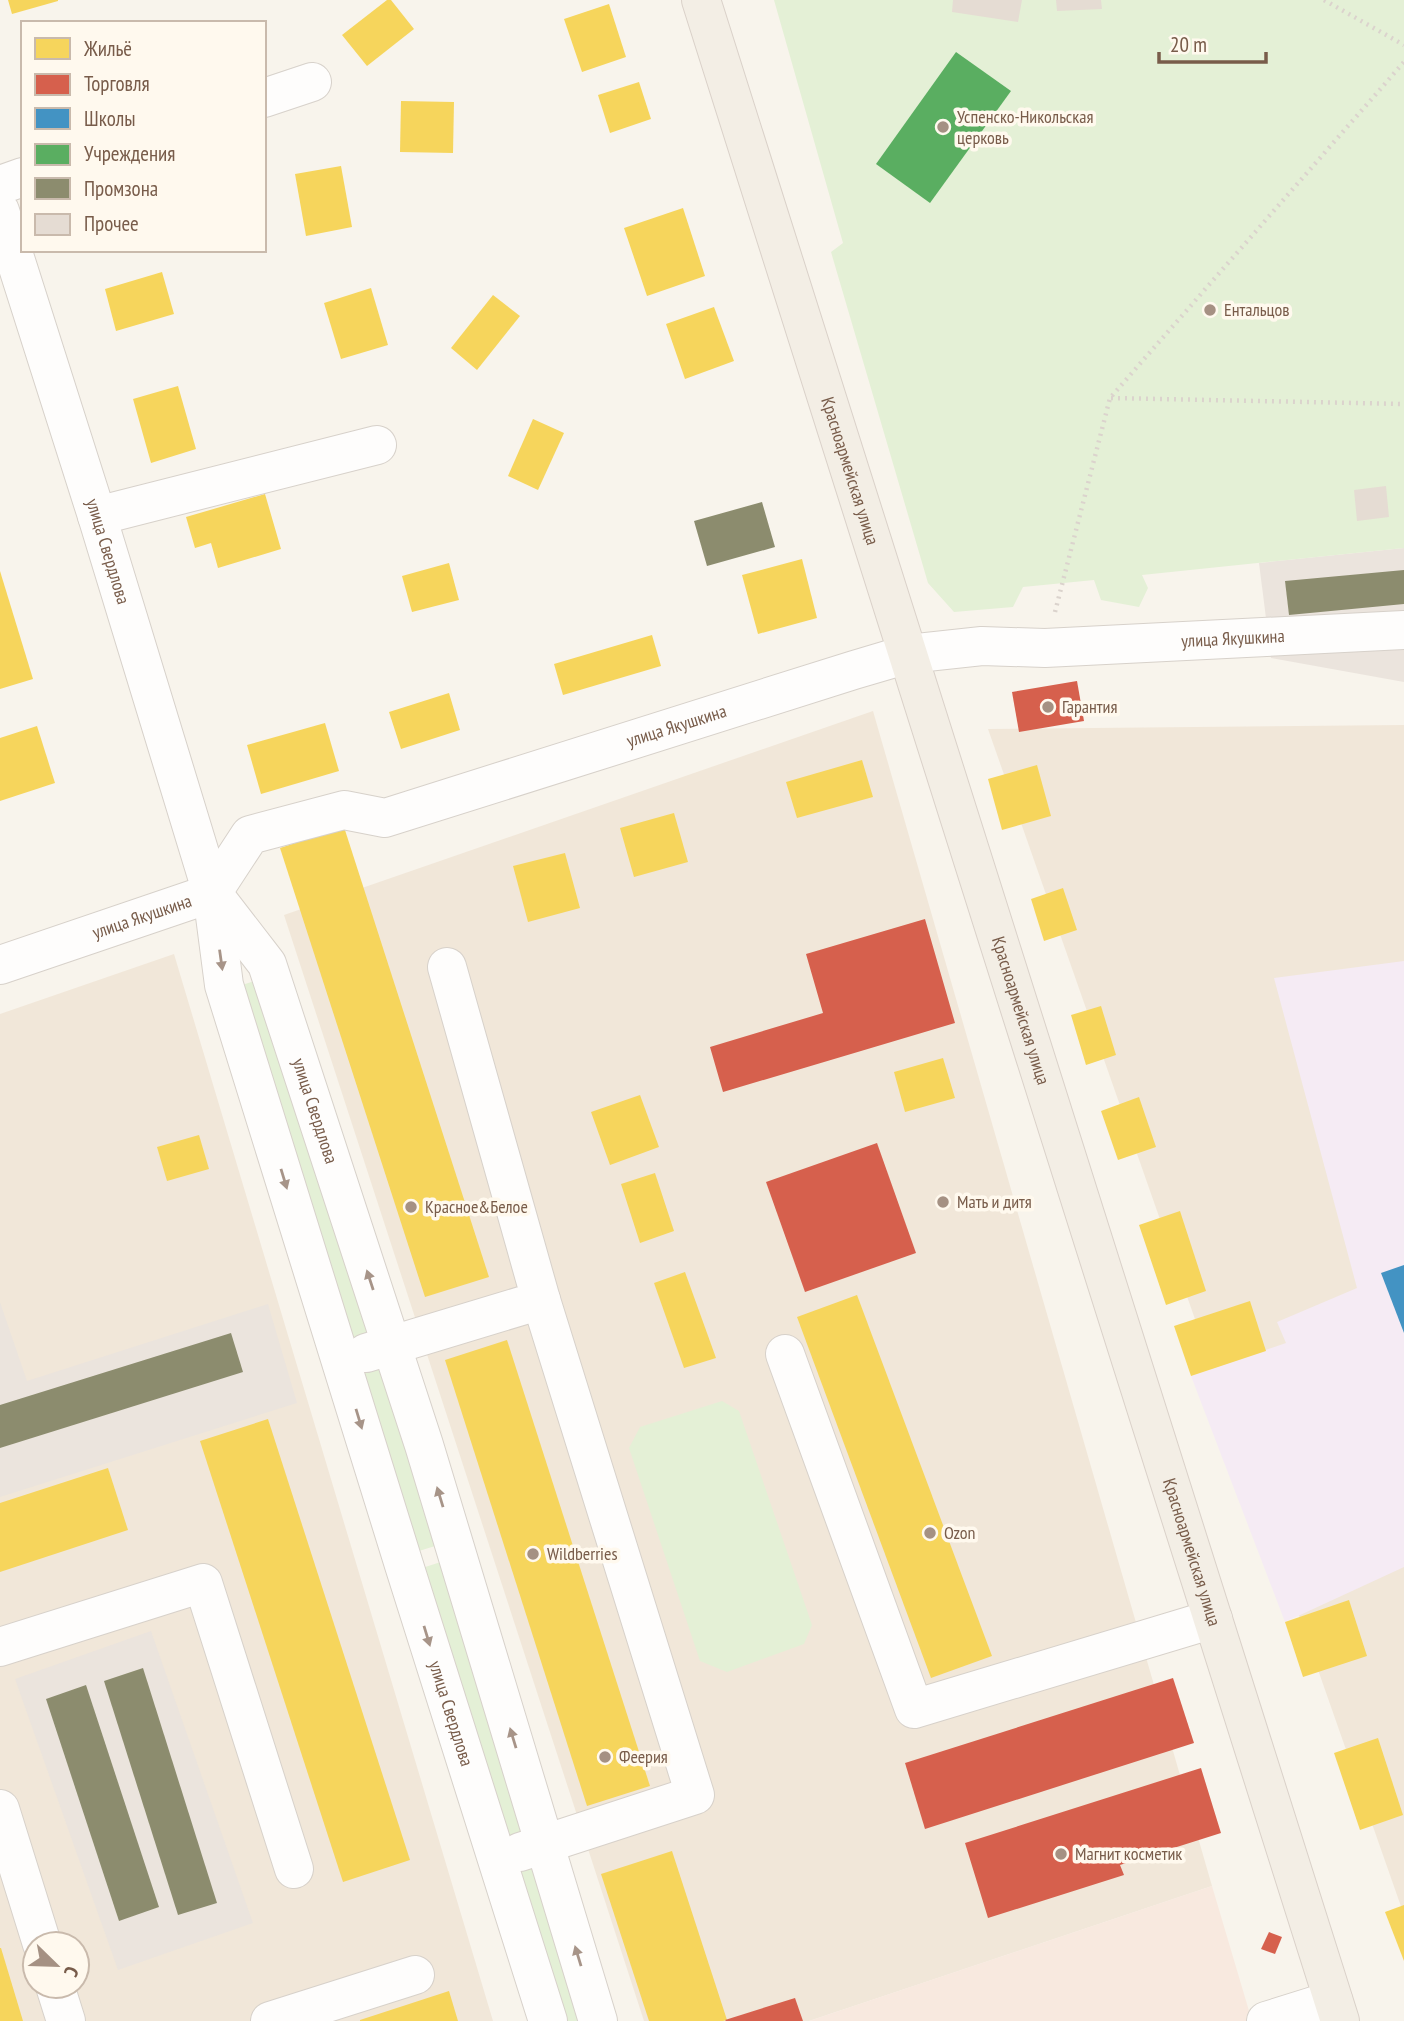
<svg xmlns="http://www.w3.org/2000/svg" width="1404" height="2021" font-family="'PT Sans Narrow',sans-serif">
	<style>
		.residential { fill: #f1e7d9; fill-rule: evenodd }
		.commercial { fill: #f8e9df }
		.industrial { fill: #ebe4dd }
		.education { fill: #f5ebf4 }
		.green { fill: #e4f0d6 }
		.homes { fill: #f6d55c }
		.shops { fill: #d6604d }
		.schools { fill: #4393c3 }
		.public { fill: #5aae61 }
		.industry { fill: #8c8c6e }
		.building { fill: #e5dcd3 }
		.lines { fill: none; stroke-linecap: round; stroke-linejoin: round }
		.minor-casing { stroke: #d7d1ca; stroke-width: 40 }
		.major-casing { stroke: #dad1c9; stroke-width: 40 }
		.path { stroke: #dbd3cd; stroke-width: 4.5; stroke-dasharray: 2 5; stroke-linecap: butt }
		.minor { stroke: #fefdfc; stroke-width: 38 }
		.major { stroke: #f3eee5; stroke-width: 38 }
		.oneway { fill: #a79488 }
		.poi-dot { fill: #a59183; stroke: #fff9ee; stroke-width: 2.5 }
		.labels { text-anchor: middle; stroke-width: 7; stroke-linejoin: round; paint-order: stroke }
		.poi-label { font-size: 18px; fill: #785c4a; stroke: #fff9ee; text-anchor: start }
		.street-label { font-size: 18px; fill: #785c4a; stroke: #fff9ee }
	</style>
	<rect width="100%" height="100%" fill="#f8f4ec"/>
	<g class="residential">
		<polygon points="873,711 1212,1886 809,2021 644,2021 284,915"/>
		<polygon points="1404,725 1404,1915 988,729"/>
		<path d="M174,954L493,2021H0V1014ZM35,1944H77V1986H35Z"/>
	</g>
	<polygon class="commercial" points="1212,1886 1252,2021 809,2021"/>
	<g class="industrial">
		<polygon points="1404,548 1404,682 1271,658 1259,563"/>
		<polygon points="0,1302 27,1381 268,1304 297,1403 0,1497"/>
		<polygon points="151,1631 253,1923 118,1970 15,1679"/>
	</g>
	<polygon class="education" points="1404,961 1404,1567 1285,1622 1191,1376 1286,1343 1277,1322 1357,1288 1274,978"/>
	<g class="green">
		<polygon points="774,0 1404,0 1404,548 1142,575 1148,588 1139,607 1101,600 1094,580 1023,587 1013,607 954,612 928,583 831,252 843,243"/>
		<polygon points="264,978 380,1338 348,1348 233,988"/>
		<polygon points="387,1354 445,1543 409,1554 352,1366"/>
		<polygon points="722,1401 739,1411 812,1625 804,1644 727,1672 700,1661 629,1448 640,1427"/>
		<polygon points="450,1559 537,1836 503,1846 416,1570"/>
		<polygon points="539,1852 592,2021 555,2021 505,1862"/>
	</g>
	<g class="homes">
		<polygon points="8,0 58,0 58,1 12,14"/>
		<polygon points="387,0 391,0 414,29 367,66 342,35"/>
		<polygon points="609,4 626,57 582,72 564,19"/>
		<polygon points="639,82 651,119 610,133 598,95"/>
		<polygon points="401,101 454,102 453,153 400,152"/>
		<polygon points="341,166 352,227 306,236 295,174"/>
		<polygon points="683,208 705,276 647,296 624,228"/>
		<polygon points="162,272 174,314 116,331 105,289"/>
		<polygon points="371,288 388,345 341,359 324,303"/>
		<polygon points="493,295 520,316 477,370 451,348"/>
		<polygon points="714,307 734,361 685,379 666,324"/>
		<polygon points="178,386 196,449 151,463 133,399"/>
		<polygon points="533,419 564,433 538,490 508,476"/>
		<polygon points="265,494 281,549 218,568 211,543 195,548 186,517"/>
		<polygon points="802,559 817,618 758,634 742,575"/>
		<polygon points="449,563 459,600 412,612 402,576"/>
		<polygon points="0,571 33,679 0,689"/>
		<polygon points="652,635 661,666 563,695 554,664"/>
		<polygon points="449,693 460,730 401,749 389,712"/>
		<polygon points="325,723 339,771 261,794 247,745"/>
		<polygon points="37,726 55,783 0,801 0,738"/>
		<polygon points="862,760 873,797 797,818 786,782"/>
		<polygon points="1037,765 1051,816 1002,830 988,779"/>
		<polygon points="674,813 688,862 634,877 620,828"/>
		<polygon points="344,827 489,1277 425,1297 280,848"/>
		<polygon points="565,853 580,908 528,922 513,866"/>
		<polygon points="1063,888 1077,930 1044,941 1031,899"/>
		<polygon points="1101,1006 1116,1055 1086,1065 1071,1015"/>
		<polygon points="943,1058 955,1098 905,1112 894,1072"/>
		<polygon points="640,1095 659,1147 610,1165 591,1112"/>
		<polygon points="1139,1097 1156,1147 1118,1160 1101,1111"/>
		<polygon points="199,1135 209,1169 167,1181 157,1147"/>
		<polygon points="655,1173 674,1231 640,1243 621,1184"/>
		<polygon points="1180,1211 1206,1291 1166,1305 1139,1225"/>
		<polygon points="685,1272 716,1358 684,1368 654,1283"/>
		<polygon points="857,1295 992,1656 931,1678 797,1317"/>
		<polygon points="1250,1301 1266,1351 1191,1376 1174,1326"/>
		<polygon points="507,1340 650,1786 587,1806 445,1360"/>
		<polygon points="268,1419 410,1860 343,1882 200,1441"/>
		<polygon points="108,1468 128,1530 0,1572 0,1503"/>
		<polygon points="1349,1600 1367,1656 1303,1677 1285,1622"/>
		<polygon points="1378,1738 1403,1815 1360,1830 1334,1753"/>
		<polygon points="672,1851 727,2020 723,2021 649,2021 601,1874"/>
		<polygon points="1404,1905 1404,1961 1385,1912"/>
		<polygon points="0,1948 1,1948 23,2021 0,2021"/>
		<polygon points="449,1991 458,2021 360,2021 360,2020"/>
	</g>
	<g class="shops">
		<polygon points="1077,681 1084,721 1019,732 1012,692"/>
		<polygon points="925,919 955,1023 723,1092 710,1047 823,1013 806,954"/>
		<polygon points="877,1143 916,1253 805,1292 766,1182"/>
		<polygon points="1173,1678 1194,1743 925,1829 905,1763"/>
		<polygon points="1201,1768 1221,1833 1120,1865 1124,1875 988,1918 965,1843"/>
		<polygon points="1269,1932 1282,1937 1275,1954 1261,1949"/>
		<polygon points="795,1998 803,2021 726,2021 725,2020"/>
	</g>
	<polygon class="schools" points="1404,1265 1404,1333 1381,1273"/>
	<polygon class="public" points="956,52 1011,91 930,203 876,164"/>
	<g class="industry">
		<polygon points="762,502 775,547 707,566 694,521"/>
		<polygon points="1404,570 1404,604 1289,615 1285,581"/>
		<polygon points="231,1333 243,1372 0,1448 0,1405"/>
		<polygon points="143,1668 217,1903 178,1915 104,1681"/>
		<polygon points="86,1685 159,1907 119,1921 46,1699"/>
	</g>
	<g class="building">
		<polygon points="953,0 1022,0 1018,22 952,12"/>
		<polygon points="1056,0 1101,0 1102,9 1057,11"/>
		<polygon points="1386,486 1389,517 1357,521 1354,490"/>
	</g>
	<g class="lines">
		<defs>
			<g id="minor">
				<polyline points="264,98 312,82"/>
				<polyline points="0,185 23,177"/>
				<path id="s1" d="M0,211L97,516L212,893L224,985L404,1565L548,2021"/>
				<polyline points="97,516 377,445"/>
				<path id="s2" d="M213,894L267,964L424,1445L598,2021"/>
				<path id="s3" d="M0,965L212,893L250,835L344,810L385,818L854,670L908,654L982,646L1045,648L1404,630"/>
				<polyline points="366,1353 541,1300 447,967"/>
				<polyline points="785,1354 914,1709 1213,1619"/>
				<polyline points="0,1647 203,1583 294,1869"/>
				<polyline points="0,1809 42,1944"/>
				<polyline points="520,1852 695,1795 541,1300"/>
				<polyline points="55,1986 66,2021"/>
				<polyline points="270,2021 415,1975"/>
				<polyline points="1266,2021 1333,2000"/>
			</g>
			<g id="major">
				<path id="s4" d="M701,0L1340,2021"/>
			</g>
		</defs>
		<use href="#minor" class="minor-casing"/>
		<use href="#major" class="major-casing"/>
		<g class="path">
			<polyline points="1324,0 1404,45"/>
			<polyline points="1111,398 1404,404"/>
			<polyline points="1055,612 1110,398 1404,62"/>
		</g>
		<use href="#minor" class="minor"/>
		<use href="#major" class="major"/>
	</g>
	<defs><path id="oneway-solid" d="M-6-.8H1V-3.2L6.5 0L1 3.2V.8H-6Z" transform="scale(1.75)"/></defs>
	<g class="oneway">
		<use href="#oneway-solid" transform="translate(221 960) rotate(82)"/>
		<use href="#oneway-solid" transform="translate(284 1179) rotate(73)"/>
		<use href="#oneway-solid" transform="translate(370 1280) rotate(-108)"/>
		<use href="#oneway-solid" transform="translate(359 1419) rotate(73)"/>
		<use href="#oneway-solid" transform="translate(440 1497) rotate(-107)"/>
		<use href="#oneway-solid" transform="translate(427 1636) rotate(73)"/>
		<use href="#oneway-solid" transform="translate(513 1738) rotate(-107)"/>
		<use href="#oneway-solid" transform="translate(578 1956) rotate(-107)"/>
	</g>
	<g class="poi-dot">
		<circle cx="943" cy="127" r="7"/>
		<circle cx="1210" cy="310" r="7"/>
		<circle cx="1048" cy="707" r="7"/>
		<circle cx="943" cy="1202" r="7"/>
		<circle cx="411" cy="1207" r="7"/>
		<circle cx="930" cy="1533" r="7"/>
		<circle cx="533" cy="1554" r="7"/>
		<circle cx="605" cy="1757" r="7"/>
		<circle cx="1061" cy="1854" r="7"/>
	</g>
	<g class="labels">
		<g class="poi-label">
			<text x="957" y="123">Успенско-Никольская<tspan x="957" dy="21">церковь</tspan></text>
			<text x="1224" y="316">Ентальцов</text>
			<text x="1062" y="713">Гарантия</text>
			<text x="957" y="1208">Мать и дитя</text>
			<text x="425" y="1213">Красное&amp;Белое</text>
			<text x="944" y="1539">Ozon</text>
			<text x="547" y="1560">Wildberries</text>
			<text x="619" y="1763">Феерия</text>
			<text x="1075" y="1860">Магнит косметик</text>
		</g>
		<g class="street-label">
			<text dy="6" stroke="none"><textPath href="#s4" startOffset="494">Красноармейская улица</textPath></text>
			<text dy="6" stroke="none"><textPath href="#s1" startOffset="357">улица Свердлова</textPath></text>
			<text dy="6" stroke="none"><textPath href="#s3" startOffset="1306">улица Якушкина</textPath></text>
			<text dy="6" stroke="none"><textPath href="#s3" startOffset="738">улица Якушкина</textPath></text>
			<text dy="6" stroke="none"><textPath href="#s3" startOffset="150">улица Якушкина</textPath></text>
			<text dy="6" stroke="none"><textPath href="#s4" startOffset="1060">Красноармейская улица</textPath></text>
			<text dy="6" stroke="none"><textPath href="#s2" startOffset="243">улица Свердлова</textPath></text>
			<text dy="6" stroke="none"><textPath href="#s4" startOffset="1628">Красноармейская улица</textPath></text>
			<text dy="6" stroke="none"><textPath href="#s1" startOffset="1570">улица Свердлова</textPath></text>
		</g>
	</g>
	<rect x="21" y="21" width="245" height="231" fill="#fff9ee" stroke="#c9baac" stroke-width="2"/>
	<rect x="35" y="38" width="35" height="21" fill="#f6d55c" stroke="#c9baac" stroke-width="2"/>
	<text x="84" y="56" font-size="21" fill="#785c4a">Жильё</text>
	<rect x="35" y="74" width="35" height="21" fill="#d6604d" stroke="#c9baac" stroke-width="2"/>
	<text x="84" y="91" font-size="21" fill="#785c4a">Торговля</text>
	<rect x="35" y="108" width="35" height="21" fill="#4393c3" stroke="#c9baac" stroke-width="2"/>
	<text x="84" y="126" font-size="21" fill="#785c4a">Школы</text>
	<rect x="35" y="144" width="35" height="21" fill="#5aae61" stroke="#c9baac" stroke-width="2"/>
	<text x="84" y="161" font-size="21" fill="#785c4a">Учреждения</text>
	<rect x="35" y="178" width="35" height="21" fill="#8c8c6e" stroke="#c9baac" stroke-width="2"/>
	<text x="84" y="196" font-size="21" fill="#785c4a">Промзона</text>
	<rect x="35" y="214" width="35" height="21" fill="#e5dcd3" stroke="#c9baac" stroke-width="2"/>
	<text x="84" y="231" font-size="21" fill="#785c4a">Прочее</text>
	<g transform="translate(56 1965) rotate(113)"><circle r="33" fill="#fff9ee" stroke="#c9baac" stroke-width="2"/>
	<path d="M0-5L12 26L0 18L-12 26Z" fill="#a59183"/>
	<text y="-10" font-size="19" font-weight="bold" text-anchor="middle" fill="#785c4a">С</text>
	</g>
	<path d="M1159 52v10h107v-10" fill="none" stroke="#785c4a" stroke-width="3.5"/>
	<text x="1170" y="52" font-size="21" fill="#785c4a" stroke="#fff9ee" stroke-width="5" paint-order="stroke">20 m</text>
</svg>
